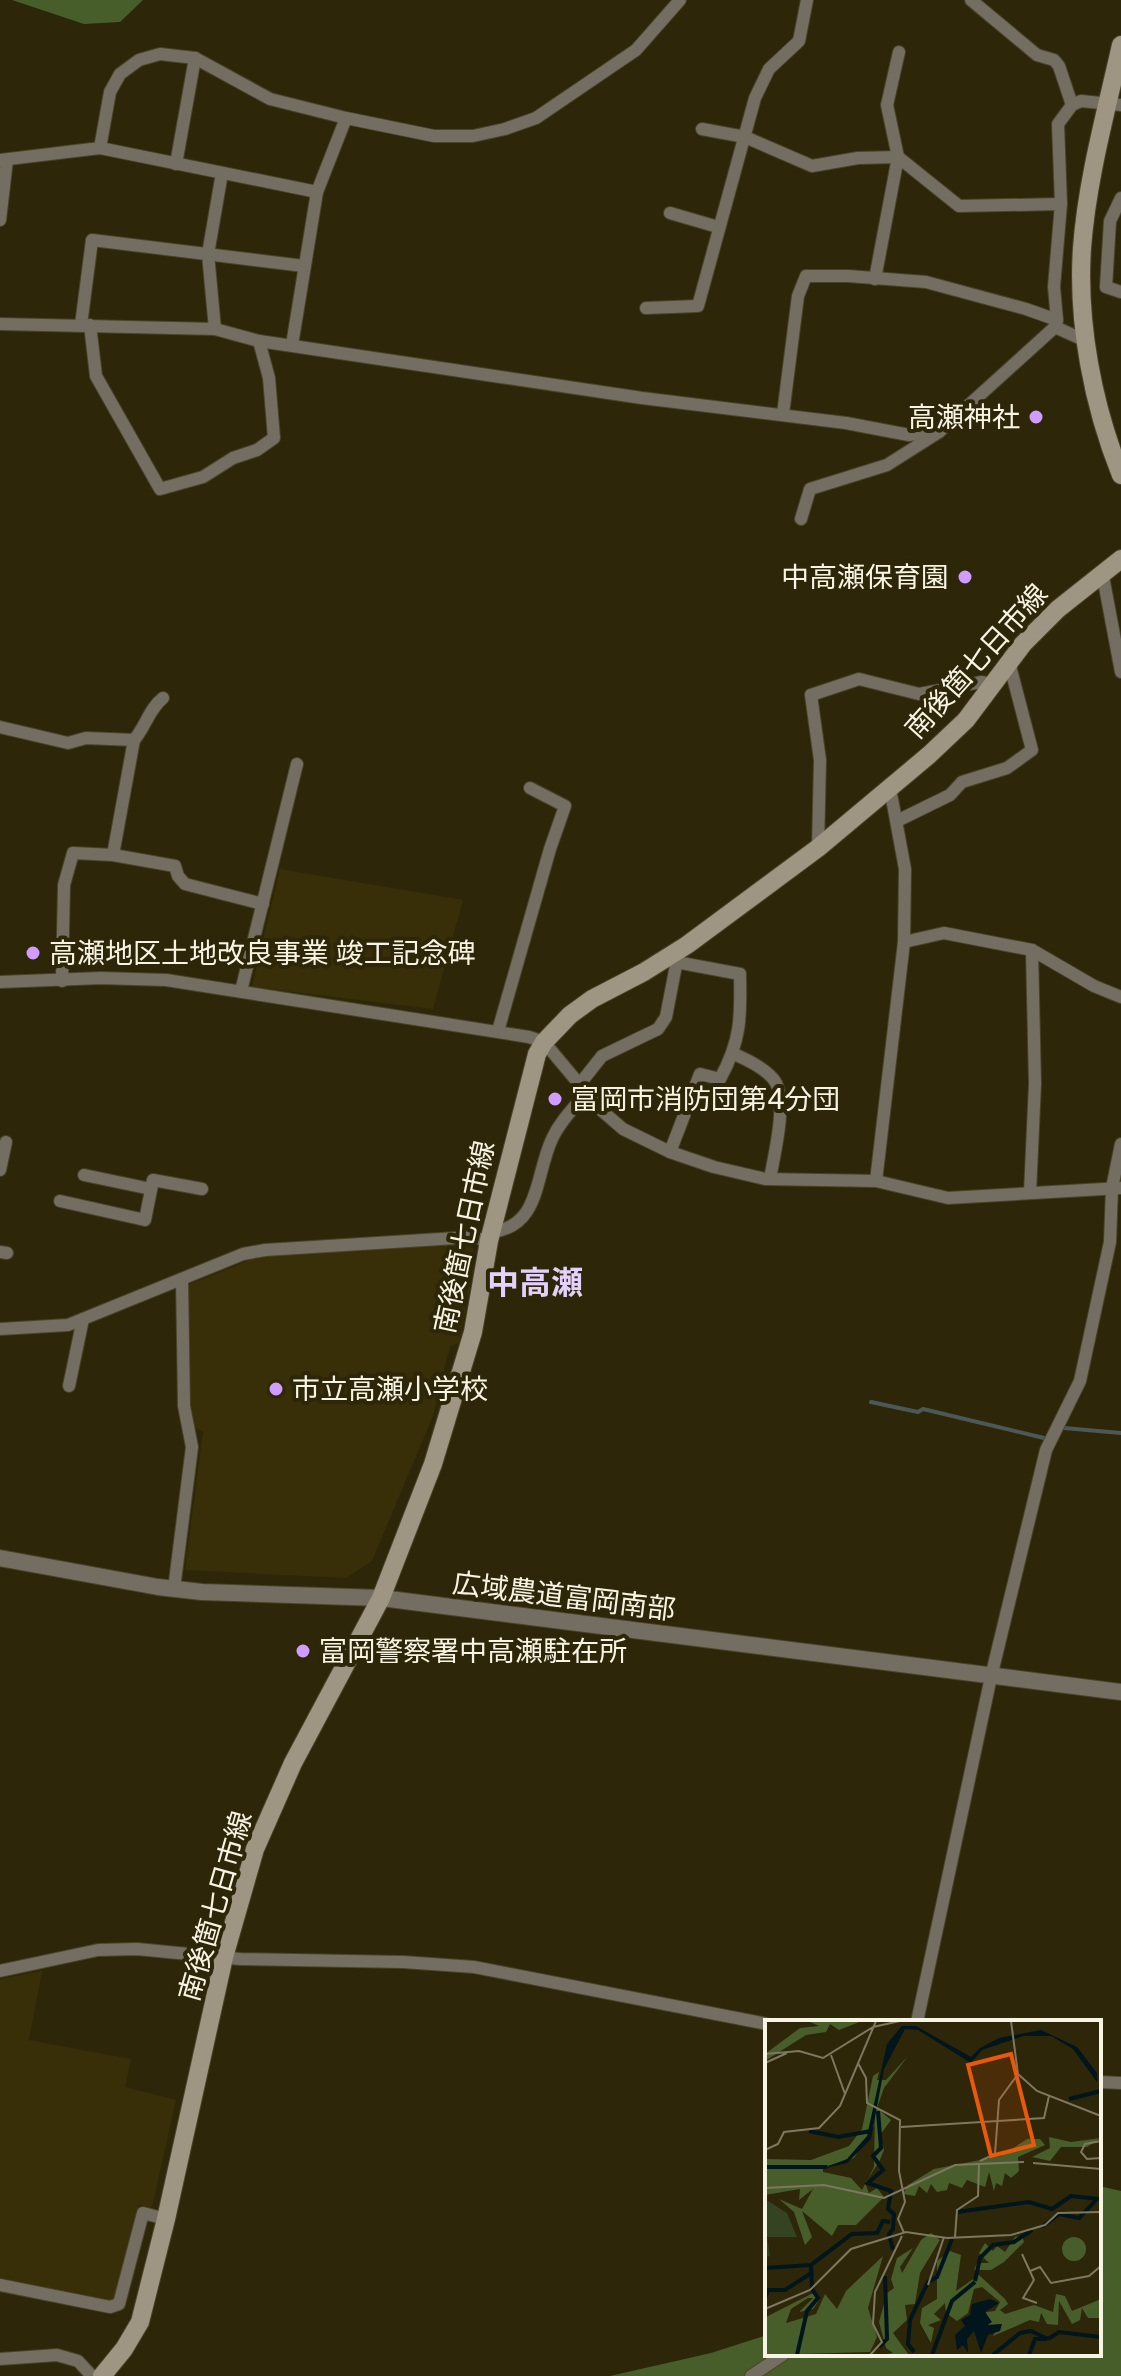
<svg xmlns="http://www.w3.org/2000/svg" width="1121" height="2376" font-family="'Public Sans','Noto Sans JP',sans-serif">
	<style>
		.built { fill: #382f09 }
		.forest { fill: #475e2b }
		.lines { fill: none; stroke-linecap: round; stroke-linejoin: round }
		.stream { stroke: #4b5858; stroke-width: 4 }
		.minor-casing { stroke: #494328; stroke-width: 14 }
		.tertiary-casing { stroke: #494328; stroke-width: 18 }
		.secondary-casing { stroke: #494328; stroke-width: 20 }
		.minor { stroke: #736e61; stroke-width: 12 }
		.tertiary { stroke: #736e61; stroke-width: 16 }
		.secondary { stroke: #9e9682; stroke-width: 18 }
		.poi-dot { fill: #d09dff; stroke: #2d2609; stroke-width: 3 }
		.labels { text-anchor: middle; stroke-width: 8; stroke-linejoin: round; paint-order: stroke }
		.poi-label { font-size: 28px; fill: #f8f4e3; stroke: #2d2609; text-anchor: start }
		.street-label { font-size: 28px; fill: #f8f4e3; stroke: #2d2609 }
		.quarter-label { font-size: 32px; font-weight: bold; fill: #e4d0fa; stroke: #2d2609 }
		.inset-river { fill: none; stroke: #01151c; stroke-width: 4 }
		.inset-road { fill: none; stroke: #7e7860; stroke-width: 2 }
		.view { fill: #e8590c; fill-opacity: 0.15; stroke: #e8590c; stroke-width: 4 }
		.inset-edge { fill: none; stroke: #f8f4e3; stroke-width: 4 }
	</style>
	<rect width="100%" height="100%" fill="#2d2609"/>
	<g class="built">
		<polygon points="280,869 463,900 433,1009 252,987"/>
		<polygon points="464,1244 472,1247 476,1257 459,1343 450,1346 433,1416 372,1561 346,1578 185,1570 203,1432 196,1428 188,1404 186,1288 188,1285 252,1259 295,1252"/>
		<polygon points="42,1971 29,2040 131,2059 125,2087 176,2100 152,2207 139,2205 116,2297 112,2301 0,2279 0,1979"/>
	</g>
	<g class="forest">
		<polygon points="12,0 143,0 120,22 84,24"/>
		<polygon points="1099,2186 1121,2191 1121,2376 610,2376 711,2353 767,2335 767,2354 1099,2354"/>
	</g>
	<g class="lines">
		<g class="stream">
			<polyline points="871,1402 918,1412 923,1409 1044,1438"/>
			<polyline points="1064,1428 1121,1433"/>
		</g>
		<defs>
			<g id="minor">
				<polyline points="971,0 1037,55 1054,60 1059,66 1072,105"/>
				<polyline points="702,129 745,137 812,166 858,158 898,157 959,206 1061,204"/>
				<polyline points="100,148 317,192"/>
				<polyline points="0,160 100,148 110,92 120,74 139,60 160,54 195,58 270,99 346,118 434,136 473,136 505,129 536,118 636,50 680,0"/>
				<polyline points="176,164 195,58"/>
				<polyline points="1121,198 1110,221 1106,287 1121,292"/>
				<polyline points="670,213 718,227"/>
				<polyline points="0,220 7,160"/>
				<polyline points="875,279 898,157 887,105 899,52"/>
				<polyline points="646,308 698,306 755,98 769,69 799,41 807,0"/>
				<polyline points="1057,320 1054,287 1061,204 1058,124 1072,105 1081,101 1121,105"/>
				<polyline points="0,324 215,329 259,341 642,398 846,423 909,435 939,432"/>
				<polyline points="81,325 92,240 304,266"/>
				<polyline points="90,325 96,376 160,489 203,477 233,458 257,450 274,438 269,378 259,341"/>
				<polyline points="215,329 208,254 222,173"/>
				<polyline points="292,345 317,192 346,118"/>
				<polyline points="783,414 798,296 806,276 848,276 926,282 1026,309 1057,320 1055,327"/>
				<polyline points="801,519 810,489 887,465 939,432 1055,327 1086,341"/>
				<polyline points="1102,571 1121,672"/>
				<polyline points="0,727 68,743 86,738 134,740"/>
				<polyline points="897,821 950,795 962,782 1007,768 1032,750 1009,662"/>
				<polyline points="818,848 820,760 811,695 859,679 919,694 981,682 993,684"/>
				<path d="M113,855L134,740C146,726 149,709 163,698"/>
				<polyline points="904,942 944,933 1032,950 1094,986 1121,997"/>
				<polyline points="62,981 64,885 73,853 113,855 175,866 178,876 185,884 263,904"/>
				<polyline points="0,982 101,978 166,980 529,1037 544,1042 601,1110 623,1129 670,1152 714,1167 765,1179 876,1181 948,1198 1121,1188"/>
				<polyline points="241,991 297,764"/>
				<polyline points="498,1031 550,849 565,806 530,788"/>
				<path d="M734,1054C748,1060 769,1070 776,1083C787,1105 774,1155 770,1179"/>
				<polyline points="579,1085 602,1056 658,1029 666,1017 678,955"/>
				<path d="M670,1152L700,1074L720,1079C741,1041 741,1017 740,974L676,962"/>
				<polyline points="0,1170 6,1142"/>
				<polyline points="84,1175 151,1189"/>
				<polyline points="876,1181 904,942 905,869 890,788"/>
				<polyline points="1030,1193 1035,1084 1032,950"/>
				<polyline points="60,1201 145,1220 153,1180 202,1189"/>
				<path d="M492,1232C541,1226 535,1175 552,1139C560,1121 574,1108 586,1093"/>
				<polyline points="0,1252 7,1253"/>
				<polyline points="0,1329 68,1325 243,1254 265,1250 472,1237 489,1241"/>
				<polyline points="69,1386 83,1319"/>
				<polyline points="174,1589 192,1447 184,1406 182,1279"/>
				<polyline points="0,1971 98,1950 137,1949 240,1959 403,1962 474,1967 767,2024"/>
				<polyline points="917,2022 991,1677 1046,1450 1080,1381 1110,1242 1112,1188 1121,1144"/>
				<polyline points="1099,2082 1121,2083"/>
				<polyline points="0,2285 110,2307 119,2304 143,2213 166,2219"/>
				<polyline points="0,2359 57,2355 78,2361 92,2376"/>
				<polyline points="751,2376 784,2354"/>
			</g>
			<polyline id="tertiary" points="0,1558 158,1587 202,1592 381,1598 1121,1692"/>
			<g id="secondary">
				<path d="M1121,45C1106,112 1087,180 1082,248C1077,323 1093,406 1121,475"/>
				<polyline points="102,2376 124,2349 140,2322 166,2219 224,1957 255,1849 293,1763 381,1598 433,1464 473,1332 489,1241 537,1054 544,1042 570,1015 592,999 644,972 687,945 818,848 929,755 966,720 1023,644 1058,609 1121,559"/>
			</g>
		</defs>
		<use href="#minor" class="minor-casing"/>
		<use href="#tertiary" class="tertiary-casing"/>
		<use href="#secondary" class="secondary-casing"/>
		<use href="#minor" class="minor"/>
		<use href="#tertiary" class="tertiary"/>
		<use href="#secondary" class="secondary"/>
	</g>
	<g class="poi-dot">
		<circle cx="1036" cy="417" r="8"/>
		<circle cx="965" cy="577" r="8"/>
		<circle cx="33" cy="953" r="8"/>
		<circle cx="555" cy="1099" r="8"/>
		<circle cx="276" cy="1389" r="8"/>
		<circle cx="303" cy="1651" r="8"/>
	</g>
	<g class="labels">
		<g class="poi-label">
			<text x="1020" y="427" text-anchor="end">高瀬神社</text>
			<text x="949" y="587" text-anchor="end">中高瀬保育園</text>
			<text x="49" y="963">高瀬地区土地改良事業 竣工記念碑</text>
			<text x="571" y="1109">富岡市消防団第4分団</text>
			<text x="292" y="1399">市立高瀬小学校</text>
			<text x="319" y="1661">富岡警察署中高瀬駐在所</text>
		</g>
		<g class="street-label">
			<text transform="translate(976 661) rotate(-48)" y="10">南後箇七日市線</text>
			<text transform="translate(464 1237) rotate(-78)" y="10">南後箇七日市線</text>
			<text transform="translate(564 1596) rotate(7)" y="10">広域農道富岡南部</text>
			<text transform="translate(215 1906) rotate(-74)" y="10">南後箇七日市線</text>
		</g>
		<g class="quarter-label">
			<text x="535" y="1294">中高瀬</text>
		</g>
	</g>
	<g transform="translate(765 2020)">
		<rect width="336" height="336" fill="#2d2609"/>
		<path d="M0,179L22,193L32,217H2L5,236L0,237Z" fill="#344322"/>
		<path d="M43,1H97L74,10L65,4L61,12L41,15L0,41V34L35,8L54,6ZM143,36L119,68L112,88L126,100L115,115L119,130L114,142L100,163L104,173L112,168L119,177L91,205H73L67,216L37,191L47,217L40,225L29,192L14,179L37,189L48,169L34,180L35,169L0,175V139L46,140L84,126L97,109L108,56L114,52L112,60H121ZM110,92L109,147L97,170L86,158L58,152V147L89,138L109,106ZM284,117L306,122L336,118L322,127H296L285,141L267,137L285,128ZM262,119H275L280,125L253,137L254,151L246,158L240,153L237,166L231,163L229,171L224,152L220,167L202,160L197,168L184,163L182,170L172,172L166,164L162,173L154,166L150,176L138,174L143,165L169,149L236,136ZM166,213L175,220L155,253L150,284L140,285L142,300L128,313L144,335H118L128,333L121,328L114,302L122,273L129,268L126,259L132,238L148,228L135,247L137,253L156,220ZM250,217L257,216L259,222L239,242L226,250H209L212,243H224L214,233L220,223L228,231L232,226L240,232ZM297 229a12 12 0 1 1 24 0a12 12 0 1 1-24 0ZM185,231L196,235L191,271L214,255L240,279L243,284L235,290L240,294L269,285L288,292L291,274L300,276L307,291L336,279L335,298H323L317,288L315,300L307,304L294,281L293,305L282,304L276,293L274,302L265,300L228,316L235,304L224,306L221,292L230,291L235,282L217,267L209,269L203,293L192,301L181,293L180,283L169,294L176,300L163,305L169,308L166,323L155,303L157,288L172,279V241ZM118,236L103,288L112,317L105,332L0,335L1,297L50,272L55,279L48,289L34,292L48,278H43L26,289L21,303L51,294L60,274L72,289L81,271Z" fill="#475e2b" fill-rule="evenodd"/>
		<path d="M137,6H151L206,37L215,28L234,18L276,10L312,27L332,53V62L308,29L286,16H258L217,30L206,43L153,10L140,9L119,49L106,119L82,143L57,149L82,139L102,116L122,24ZM225,279L234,283L220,292L227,302L222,305L237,304L235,311L223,315L216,333L209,311L202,319L203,333L198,325L192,330L190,315L200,306L196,300L205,295L207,284Z" fill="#01151c"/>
		<path class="inset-river" d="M304,79L336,71M113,91L116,128L108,136L118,150L103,163L126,171L123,189L129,194L128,209L124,214L128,230M44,111L73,117L106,111M0,147H62M192,192L264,182L287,189L306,176L334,179M277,207L294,194L314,198L331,180M0,248L46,245M210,261L215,238L228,225L249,222L267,210M0,278L3,270H20L48,252M283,319L294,312L336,317M114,327L122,319L120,256M149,332L143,324L145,300L163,262L172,257L187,219M32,335L42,291L53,278L47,269L46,245L87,214L112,213L118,201L125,202M167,335L187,281L210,262M228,335L255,313L266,311L283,319M264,335L270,319H282"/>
		<path class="inset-road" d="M108,7L135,1M0,34L34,31L58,38L108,7M66,35L80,74M0,43L22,33M93,43L101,58L102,83L135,100L134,151L140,182L133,199L139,213M253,54L272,71L336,96M136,107L279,98L284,76M336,121L320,124L316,132L322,139L336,138M0,130L13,124L19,112L54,108L75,86L111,1M215,141L230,134L234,80L253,54L246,1M268,143L336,149M0,168L59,165L119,178L190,145L259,142M190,217L192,190L213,176L214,144M257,234L269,260L258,278L272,283M265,251L275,247L286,263L324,256L336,246M163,265L179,217M0,289L45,270L86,229L141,212L182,218L246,215L280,205L293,193L336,192M105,335L117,322L108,304L110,272L137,216"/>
		<path class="view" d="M246,34L269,125L226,136L203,45Z"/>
		<rect width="336" height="336" class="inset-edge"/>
	</g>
</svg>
